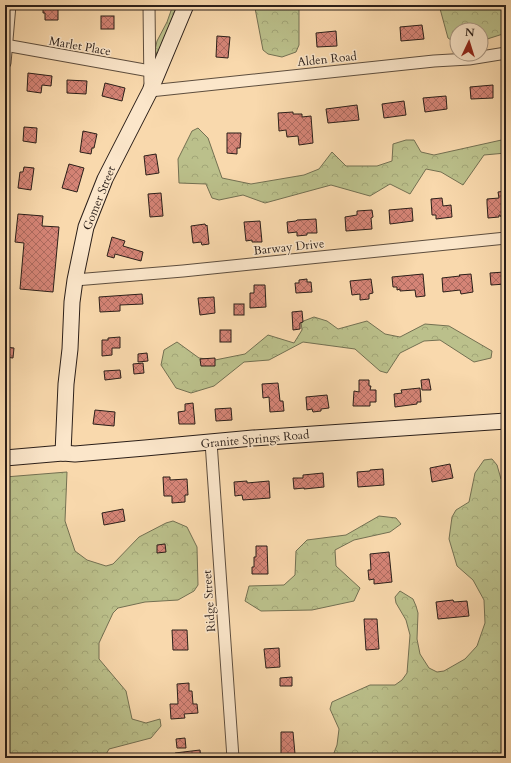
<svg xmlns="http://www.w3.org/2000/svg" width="511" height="763" font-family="Cardo,serif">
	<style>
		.forest { fill: url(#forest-crowns); stroke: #737052 }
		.building { fill: url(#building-cross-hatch); stroke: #2b1f19 }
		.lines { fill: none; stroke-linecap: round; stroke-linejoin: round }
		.street-casing { stroke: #5e4e3e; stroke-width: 13 }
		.secondary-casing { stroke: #2b1f19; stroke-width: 17 }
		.street { stroke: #fbe6ca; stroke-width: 11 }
		.secondary { stroke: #fbe6ca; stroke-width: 15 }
		.labels { text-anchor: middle; stroke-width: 3; stroke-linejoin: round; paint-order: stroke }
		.street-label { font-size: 12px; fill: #2b1f19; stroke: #fbe6ca }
	</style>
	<defs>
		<pattern id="forest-crowns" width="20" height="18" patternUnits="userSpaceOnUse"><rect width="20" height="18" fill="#bbc08b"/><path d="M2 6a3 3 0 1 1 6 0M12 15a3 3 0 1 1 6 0" fill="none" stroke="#a1a577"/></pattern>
		<pattern id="building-cross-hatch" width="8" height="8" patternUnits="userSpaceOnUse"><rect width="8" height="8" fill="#d58476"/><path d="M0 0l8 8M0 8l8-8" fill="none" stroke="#ad6b60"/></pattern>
	</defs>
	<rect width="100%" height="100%" fill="#f9d9ad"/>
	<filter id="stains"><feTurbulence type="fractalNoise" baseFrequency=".005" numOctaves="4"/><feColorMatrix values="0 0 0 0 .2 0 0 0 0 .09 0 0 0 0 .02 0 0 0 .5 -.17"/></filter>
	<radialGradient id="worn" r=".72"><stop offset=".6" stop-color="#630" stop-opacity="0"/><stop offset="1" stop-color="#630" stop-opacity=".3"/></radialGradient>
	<g class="forest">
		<polygon points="173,5 180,5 158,57 155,50 157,41 167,22"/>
		<polygon points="238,5 299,5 299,45 296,52 282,57 268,54 263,50 255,8"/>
		<polygon points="439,5 506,5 506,33 481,41 481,30 457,30 457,44 448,38"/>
		<polygon points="198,128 208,138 222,178 251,184 304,175 319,169 332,152 346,166 377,166 392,161 393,144 406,140 414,140 421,152 434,155 506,139 506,153 484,155 463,185 441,172 426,169 410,194 390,184 370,196 331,185 265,203 243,195 219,200 212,198 206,184 179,183 178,159 192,131"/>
		<polygon points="314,317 327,321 338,329 367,321 385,334 400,337 425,324 449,326 492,351 491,358 474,362 440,340 424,341 400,353 387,373 380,371 355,349 303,342 269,360 244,362 214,386 191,393 176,388 161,365 164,350 177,342 199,358 215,360 245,354 268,335 294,343 302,330 301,322"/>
		<polygon points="492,459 497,465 501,479 506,484 506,758 332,758 337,745 339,729 330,709 332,702 370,685 395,685 402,680 407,673 410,635 406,620 396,603 395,597 400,591 413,599 416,606 418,613 417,639 420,654 429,668 437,672 444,671 465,659 477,646 485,623 484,600 473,580 457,566 449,539 452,517 456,510 469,502 475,473 484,460"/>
		<polygon points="67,472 65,521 75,551 87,560 106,566 113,564 139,537 166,523 173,521 187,527 197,547 198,585 194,591 178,600 145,602 118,608 113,613 99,643 99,659 126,691 132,719 146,723 160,719 161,726 151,738 109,749 104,758 5,758 5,477"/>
		<polygon points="379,516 396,518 401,524 390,532 354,540 335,550 336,566 360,588 354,601 312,610 261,611 245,601 249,586 284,585 295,575 296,551 307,540 346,535"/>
	</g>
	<g class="building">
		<polygon points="43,5 58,6 58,20 45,20 45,13 43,13"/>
		<rect x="101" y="16" width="13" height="13"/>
		<polygon points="422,25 424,39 401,41 400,27"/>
		<polygon points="336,31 337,46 317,47 316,33"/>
		<polygon points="217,36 230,37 228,58 216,57"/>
		<polygon points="28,73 52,76 51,86 42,85 41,93 27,91"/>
		<polygon points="67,80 87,81 86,94 67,93"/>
		<polygon points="105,83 125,88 122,101 102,96"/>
		<polygon points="493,85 493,98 471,99 470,87"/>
		<polygon points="446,96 447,109 425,112 423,98"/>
		<polygon points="404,101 406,115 384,118 382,104"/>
		<polygon points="357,105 359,120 328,123 326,109"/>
		<polygon points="293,112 293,114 302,114 302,117 311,116 313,143 299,145 298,136 287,137 286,130 279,131 278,113"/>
		<polygon points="24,127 37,128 36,143 23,141"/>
		<polygon points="83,131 97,134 94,148 92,148 91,154 80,152"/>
		<polygon points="227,133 241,133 240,148 237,148 237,154 227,153"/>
		<polygon points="156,154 159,173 146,175 144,156"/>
		<polygon points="69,164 84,168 77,192 62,188"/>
		<polygon points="24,167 34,168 31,190 18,188 20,172 23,172"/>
		<polygon points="506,191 506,217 501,217 500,215 499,215 499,217 488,218 487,203 487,199 499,198 498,192"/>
		<polygon points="161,193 163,216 150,217 148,194"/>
		<polygon points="442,198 443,206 451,205 452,217 436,219 436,215 432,215 431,199"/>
		<polygon points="412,208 413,221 390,224 389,210"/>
		<polygon points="372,210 373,217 371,218 372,229 346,231 345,217 357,215 357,211"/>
		<polygon points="18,214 43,216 42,226 59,227 53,292 20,289 24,243 15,242"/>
		<polygon points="316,219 317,233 307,233 307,235 297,236 297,232 288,233 287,222 296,221 297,220"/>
		<polygon points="260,221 262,242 252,242 252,240 246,241 244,222"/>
		<polygon points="205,224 206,226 207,225 209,244 202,245 201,242 193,243 191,226"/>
		<polygon points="112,237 125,241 123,246 143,252 141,261 115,254 114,258 107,256"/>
		<polygon points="505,272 506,273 506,284 491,285 490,273"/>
		<polygon points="423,274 425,296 416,297 415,290 400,291 400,289 397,290 397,287 393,287 392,277"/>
		<polygon points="471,274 473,292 461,294 460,290 443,292 442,278 460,276 459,275"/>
		<polygon points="307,279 307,282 311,282 312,292 296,293 295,283 299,283 299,280"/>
		<polygon points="371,279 373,293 369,294 369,299 360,300 360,294 352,295 350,281"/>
		<polygon points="254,285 265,285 266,307 250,308 250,293 254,293"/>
		<polygon points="142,294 143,304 120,305 120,311 100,312 99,297"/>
		<polygon points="214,297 215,313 200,315 198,298"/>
		<rect x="234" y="304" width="10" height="11"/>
		<polygon points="302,311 303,322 300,323 300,329 293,330 292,312"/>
		<rect x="220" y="330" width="11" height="12"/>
		<polygon points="120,337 120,348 112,348 112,355 102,356 102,340 108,340 108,338"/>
		<polygon points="5,347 14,348 13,358 5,357"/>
		<polygon points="147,353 148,361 138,362 138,354"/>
		<polygon points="215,358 215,366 201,366 200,359"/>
		<polygon points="143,363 144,373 134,374 133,364"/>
		<polygon points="120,370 121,378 105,380 104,371"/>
		<polygon points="429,379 431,390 422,390 421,380"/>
		<polygon points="359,380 369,380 369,386 371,386 370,390 376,390 376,402 370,402 370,406 353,406 354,391 359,392"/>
		<polygon points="278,383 280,401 283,401 284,411 270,412 269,397 263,398 262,384"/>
		<polygon points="420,388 421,402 417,402 417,404 395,407 394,394 402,393 401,390"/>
		<polygon points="327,395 329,408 321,409 321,411 313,412 312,409 307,410 306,397"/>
		<polygon points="193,403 195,424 179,424 178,412 185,411 185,404"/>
		<polygon points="231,408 232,420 216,421 215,409"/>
		<polygon points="95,410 115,412 114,426 93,424"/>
		<polygon points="450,464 453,478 432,482 430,468"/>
		<polygon points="383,469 384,485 358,487 357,472 370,471 370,470"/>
		<polygon points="323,473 324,487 304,489 304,488 294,489 293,478 303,478 303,475"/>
		<polygon points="163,477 170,477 170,480 187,479 188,495 185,495 185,502 172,503 172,496 164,496"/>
		<polygon points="247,481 247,483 269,481 270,498 243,500 242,495 235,496 234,482"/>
		<polygon points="123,509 125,521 104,525 102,513"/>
		<polygon points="165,544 166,552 157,553 157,545"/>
		<polygon points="256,546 267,546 268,574 252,574 252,567 254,567 254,557 256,557"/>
		<polygon points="389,552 392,582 374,584 374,579 369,580 368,570 371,570 370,554"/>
		<polygon points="453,600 454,602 467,601 469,616 438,619 436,602"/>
		<polygon points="364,619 377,619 379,649 366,650"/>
		<polygon points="172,630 187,630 188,650 173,650"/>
		<polygon points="279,648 280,667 266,668 264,649"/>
		<polygon points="292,677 292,686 280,686 280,678"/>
		<polygon points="189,683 189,691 192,691 193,704 197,704 198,713 184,714 185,718 171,719 170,704 178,704 177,684"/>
		<polygon points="281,732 293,732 295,754 281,755"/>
		<polygon points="185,738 186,748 177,748 176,739"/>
		<polygon points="200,750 201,758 176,758 175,753"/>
	</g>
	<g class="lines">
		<defs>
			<g id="street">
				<polyline points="149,5 150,91 434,61 469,59 506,53"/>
				<polyline points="5,45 150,71"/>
				<polyline points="5,63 10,5"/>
				<polyline points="75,280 183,271 506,238"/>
				<polyline points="211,442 233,758"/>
			</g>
			<g id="secondary">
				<polyline points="63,453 66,384 70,349 72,302 75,280 86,227 105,179 150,91 186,5"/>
				<polyline points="5,458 63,453 75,454 145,448 253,438 506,421"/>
			</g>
		</defs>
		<use href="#street" class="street-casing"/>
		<use href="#secondary" class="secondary-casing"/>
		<use href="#street" class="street"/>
		<use href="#secondary" class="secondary"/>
	</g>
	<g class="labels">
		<g class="street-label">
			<text transform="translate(80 46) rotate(10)" y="4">Marlet Place</text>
			<text transform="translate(327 59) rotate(-6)" y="4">Alden Road</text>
			<text transform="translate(99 198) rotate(-68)" y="4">Gomer Street</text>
			<text transform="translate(289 247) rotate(-6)" y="4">Barway Drive</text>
			<text transform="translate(255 439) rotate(-5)" y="4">Granite Springs Road</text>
			<text transform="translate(209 601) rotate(-94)" y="4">Ridge Street</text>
		</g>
	</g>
	<rect width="511" height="763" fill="none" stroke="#f9d9ad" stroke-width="20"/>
	<rect x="6" y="6" width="499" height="751" fill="none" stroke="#2b1f19" stroke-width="2"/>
	<rect x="10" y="10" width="491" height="743" fill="none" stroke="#2b1f19"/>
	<g transform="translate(469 42) rotate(4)"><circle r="19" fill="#fbe6ca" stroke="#a89683"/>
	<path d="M0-3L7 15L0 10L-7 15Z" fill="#8f2418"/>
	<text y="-6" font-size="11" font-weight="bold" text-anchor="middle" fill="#2b1f19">N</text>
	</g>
	<rect width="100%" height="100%" filter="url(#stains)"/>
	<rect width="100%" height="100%" fill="url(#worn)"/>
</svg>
